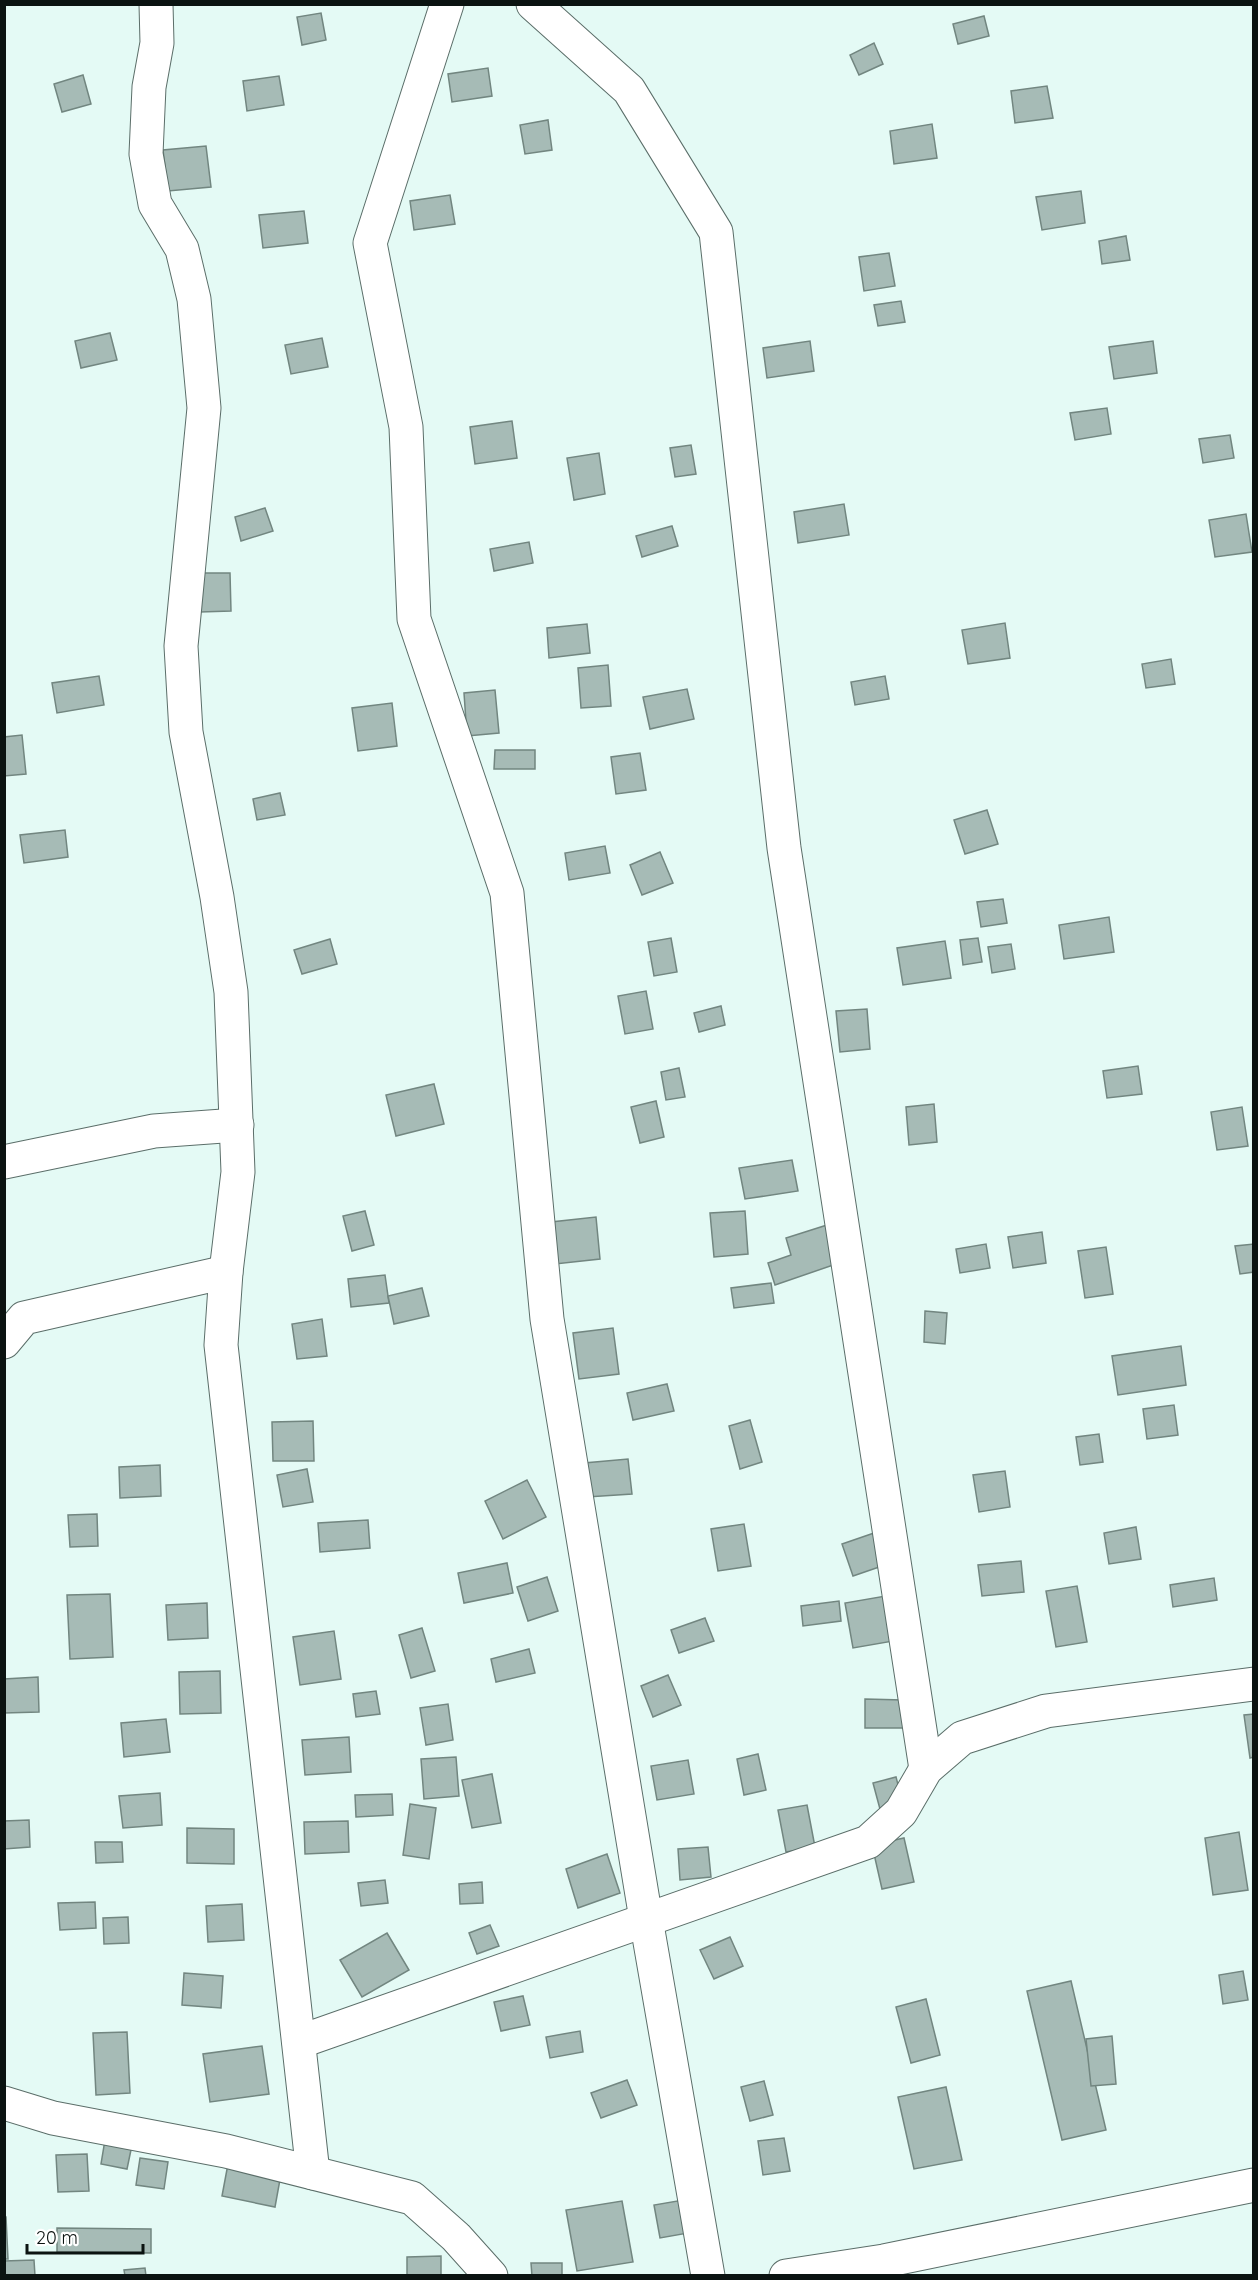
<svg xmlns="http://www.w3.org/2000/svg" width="1258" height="2280" font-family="Quicksand,sans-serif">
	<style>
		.building { fill: #a6bbb6; stroke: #728680; stroke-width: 1.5 }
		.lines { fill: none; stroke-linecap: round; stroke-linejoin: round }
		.street-casing { stroke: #5b6e69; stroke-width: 35 }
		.secondary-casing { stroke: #5b6e69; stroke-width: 35 }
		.street { stroke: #fff; stroke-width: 33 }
		.secondary { stroke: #fff; stroke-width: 33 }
	</style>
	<rect width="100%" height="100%" fill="#e4faf5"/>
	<g class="building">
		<polygon points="321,13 326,40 302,45 297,17"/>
		<polygon points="984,16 989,36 958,44 953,24"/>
		<polygon points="874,43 883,64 859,75 850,55"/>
		<polygon points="488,68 492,96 452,102 448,74"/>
		<polygon points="83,75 91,104 62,112 54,84"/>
		<polygon points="279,76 284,105 247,111 243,81"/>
		<polygon points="1047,86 1053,118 1015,123 1011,91"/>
		<polygon points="548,120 552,150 525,154 520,125"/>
		<polygon points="932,124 937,158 894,164 890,131"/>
		<polygon points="206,146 211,187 168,191 163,150"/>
		<polygon points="1081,191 1085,223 1042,230 1036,197"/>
		<polygon points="450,195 455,224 414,230 410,201"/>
		<polygon points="304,211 308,243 263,248 259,215"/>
		<polygon points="1126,236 1130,260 1102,264 1099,241"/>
		<polygon points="889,253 895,286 864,291 859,257"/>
		<polygon points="901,301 905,322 878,326 874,305"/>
		<polygon points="110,333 117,360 81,368 75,341"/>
		<polygon points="322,338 328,367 291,374 285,345"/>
		<polygon points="810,341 814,371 767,378 763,348"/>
		<polygon points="1153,341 1157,373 1114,379 1109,347"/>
		<polygon points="1107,408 1111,434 1075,440 1070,413"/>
		<polygon points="512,421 517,458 475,464 470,427"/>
		<polygon points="1230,435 1234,458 1203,463 1199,439"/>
		<polygon points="691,445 696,474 675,477 670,448"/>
		<polygon points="599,453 605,494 574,500 567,458"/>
		<polygon points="844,504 849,535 798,543 794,512"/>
		<polygon points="265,508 273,531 241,541 235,517"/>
		<polygon points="1246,514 1252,552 1215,557 1209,520"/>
		<polygon points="672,526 678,546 642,557 636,536"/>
		<polygon points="529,542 533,563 494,571 490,549"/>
		<polygon points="200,573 230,573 231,611 200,612"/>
		<polygon points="1005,623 1010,658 968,664 962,630"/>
		<polygon points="587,624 590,653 549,658 547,628"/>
		<polygon points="1171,659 1175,684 1146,688 1142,664"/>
		<polygon points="608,665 611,706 581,708 578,668"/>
		<polygon points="99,676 104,705 57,713 52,683"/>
		<polygon points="885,676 889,699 855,705 851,682"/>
		<polygon points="687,689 694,719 650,729 643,697"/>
		<polygon points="495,690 499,733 467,736 464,693"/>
		<polygon points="392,703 397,746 358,751 352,708"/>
		<polygon points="22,735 26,774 4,776 4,737"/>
		<polygon points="495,750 535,750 535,769 494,769"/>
		<polygon points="640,753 646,790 616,794 611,757"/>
		<polygon points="280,793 285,815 257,820 253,799"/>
		<polygon points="987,810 998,844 965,854 954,820"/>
		<polygon points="65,830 68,857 24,863 20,835"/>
		<polygon points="605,846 610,873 569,880 565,853"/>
		<polygon points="660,852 673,883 642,895 630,865"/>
		<polygon points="1003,899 1007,923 981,927 977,902"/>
		<polygon points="1109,917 1114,952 1064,959 1059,925"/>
		<polygon points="671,938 677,972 654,976 648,942"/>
		<polygon points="978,938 982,962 963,965 960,940"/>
		<polygon points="330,939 337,964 302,974 294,950"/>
		<polygon points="945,941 951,978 903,985 897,948"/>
		<polygon points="1011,944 1015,969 992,973 988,947"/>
		<polygon points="646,991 653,1029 625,1034 618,996"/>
		<polygon points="721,1006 725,1025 699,1032 694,1013"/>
		<polygon points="867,1009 870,1049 840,1052 836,1011"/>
		<polygon points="1138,1066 1142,1094 1107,1098 1103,1071"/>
		<polygon points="679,1068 685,1097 666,1100 661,1072"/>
		<polygon points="434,1084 444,1124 396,1136 386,1095"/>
		<polygon points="656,1101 664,1137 640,1143 631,1107"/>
		<polygon points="934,1104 937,1142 909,1145 906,1107"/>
		<polygon points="1242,1107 1248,1146 1217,1150 1211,1112"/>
		<polygon points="792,1160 798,1191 745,1199 739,1168"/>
		<polygon points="365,1211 374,1245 352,1251 343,1216"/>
		<polygon points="745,1211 748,1254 714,1257 710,1213"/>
		<polygon points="596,1217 600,1259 555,1264 551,1222"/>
		<polygon points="827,1225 839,1263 775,1285 768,1263 791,1255 786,1238"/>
		<polygon points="1042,1232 1046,1263 1013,1268 1008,1237"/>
		<polygon points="986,1244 990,1268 960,1273 956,1249"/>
		<polygon points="1254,1244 1254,1272 1240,1274 1235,1246"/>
		<polygon points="1106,1247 1113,1294 1085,1298 1078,1251"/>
		<polygon points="385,1275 389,1303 351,1307 348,1279"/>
		<polygon points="771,1283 774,1303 734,1308 731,1288"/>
		<polygon points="422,1288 429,1316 394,1324 388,1296"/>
		<polygon points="925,1311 947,1313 945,1344 924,1342"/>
		<polygon points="322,1319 327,1356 297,1359 292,1324"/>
		<polygon points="613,1328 619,1374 579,1379 573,1333"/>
		<polygon points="1181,1346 1186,1385 1118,1395 1112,1356"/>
		<polygon points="667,1384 674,1411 633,1420 627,1393"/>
		<polygon points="1174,1405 1178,1435 1147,1439 1143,1409"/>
		<polygon points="750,1420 762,1462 740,1469 729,1426"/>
		<polygon points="313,1421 314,1461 273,1461 272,1422"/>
		<polygon points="1099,1434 1103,1462 1080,1465 1076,1437"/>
		<polygon points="628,1459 632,1494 587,1497 584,1463"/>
		<polygon points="160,1465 161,1496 120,1498 119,1467"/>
		<polygon points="307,1469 313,1502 283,1507 277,1475"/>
		<polygon points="1005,1471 1010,1507 979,1512 973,1475"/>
		<polygon points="527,1480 546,1517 503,1539 485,1501"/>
		<polygon points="97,1514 98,1546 70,1547 68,1515"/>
		<polygon points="368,1520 370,1548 320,1552 318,1523"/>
		<polygon points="744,1524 751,1566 718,1571 711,1529"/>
		<polygon points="1136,1527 1141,1559 1109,1564 1104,1533"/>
		<polygon points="874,1533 885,1565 853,1576 842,1544"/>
		<polygon points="1021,1561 1024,1592 982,1596 978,1565"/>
		<polygon points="507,1563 513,1593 464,1603 458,1573"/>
		<polygon points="547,1577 558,1611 528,1621 517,1587"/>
		<polygon points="1214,1578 1217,1600 1173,1607 1170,1585"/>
		<polygon points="1077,1586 1087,1642 1056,1647 1046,1591"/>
		<polygon points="110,1594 113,1657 70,1659 67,1595"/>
		<polygon points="897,1594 905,1639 853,1648 845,1603"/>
		<polygon points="839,1601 841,1621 803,1626 801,1606"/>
		<polygon points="207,1603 208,1638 168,1640 166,1605"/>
		<polygon points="705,1618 714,1641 679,1653 671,1630"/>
		<polygon points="422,1628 435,1671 411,1678 399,1635"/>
		<polygon points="334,1631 341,1679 300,1685 293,1637"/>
		<polygon points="529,1649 535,1673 496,1682 491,1659"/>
		<polygon points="220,1671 221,1713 180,1714 179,1672"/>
		<polygon points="668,1675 681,1705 653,1717 641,1686"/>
		<polygon points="38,1677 39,1712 4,1713 4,1679"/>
		<polygon points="376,1691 380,1714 356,1717 353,1694"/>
		<polygon points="865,1699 903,1700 903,1728 865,1728"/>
		<polygon points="448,1704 453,1740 426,1745 420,1708"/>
		<polygon points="1254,1714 1254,1757 1250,1758 1244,1715"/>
		<polygon points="166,1719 170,1752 124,1757 121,1723"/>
		<polygon points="349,1737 351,1772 305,1775 302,1740"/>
		<polygon points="758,1754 766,1790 744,1795 737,1759"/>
		<polygon points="456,1757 459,1796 424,1799 421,1759"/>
		<polygon points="688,1760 694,1794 657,1800 651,1766"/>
		<polygon points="492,1774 501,1823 472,1828 462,1780"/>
		<polygon points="896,1777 903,1804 880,1809 873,1783"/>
		<polygon points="160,1793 162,1825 123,1828 119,1796"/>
		<polygon points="392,1794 393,1815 356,1817 355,1795"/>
		<polygon points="410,1804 436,1808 429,1859 403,1855"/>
		<polygon points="807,1805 815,1847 786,1852 778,1810"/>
		<polygon points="29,1820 30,1847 4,1849 4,1821"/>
		<polygon points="348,1821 349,1852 305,1854 304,1822"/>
		<polygon points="187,1828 234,1829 234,1864 187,1863"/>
		<polygon points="1239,1832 1248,1890 1213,1895 1205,1838"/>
		<polygon points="904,1838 914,1882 882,1889 872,1845"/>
		<polygon points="95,1842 122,1842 123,1862 96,1863"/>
		<polygon points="708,1847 711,1877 680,1880 678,1849"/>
		<polygon points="607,1854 620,1893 578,1908 566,1869"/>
		<polygon points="385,1880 388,1903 361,1906 358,1883"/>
		<polygon points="482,1882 483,1903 460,1904 459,1884"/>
		<polygon points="95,1902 96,1928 60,1930 58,1903"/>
		<polygon points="242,1904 244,1940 208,1942 206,1906"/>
		<polygon points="128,1917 129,1943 104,1944 103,1918"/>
		<polygon points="490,1925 499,1946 477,1954 469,1933"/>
		<polygon points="387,1933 409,1970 362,1997 340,1960"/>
		<polygon points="730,1937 743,1966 714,1979 700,1950"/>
		<polygon points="1243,1971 1248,2000 1223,2004 1219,1975"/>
		<polygon points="184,1973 223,1976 221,2008 182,2005"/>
		<polygon points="1071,1981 1106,2130 1062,2140 1027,1991"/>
		<polygon points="523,1996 530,2025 501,2031 494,2002"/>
		<polygon points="926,1999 940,2055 911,2063 896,2007"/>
		<polygon points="580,2031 583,2052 550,2058 546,2037"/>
		<polygon points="127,2032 130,2093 96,2095 93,2033"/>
		<polygon points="1112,2036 1116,2084 1091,2086 1086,2039"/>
		<polygon points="262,2046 269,2094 210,2102 203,2054"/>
		<polygon points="627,2080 637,2105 601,2118 591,2093"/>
		<polygon points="764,2081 773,2115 750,2121 741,2087"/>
		<polygon points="946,2087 962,2160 914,2169 898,2097"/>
		<polygon points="784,2138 790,2171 763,2175 758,2141"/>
		<polygon points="105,2140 132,2145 127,2169 101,2164"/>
		<polygon points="87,2154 89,2191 58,2192 56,2155"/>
		<polygon points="140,2158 168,2162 164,2189 136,2185"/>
		<polygon points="228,2164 281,2174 275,2207 222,2196"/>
		<polygon points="689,2199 694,2232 660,2238 654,2205"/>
		<polygon points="622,2201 633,2262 577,2271 566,2210"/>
		<polygon points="4,2217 6,2217 8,2259 4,2259"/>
		<polygon points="57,2228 151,2229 151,2253 57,2252"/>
		<polygon points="441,2256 441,2276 407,2276 407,2257"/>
		<polygon points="34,2260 35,2276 4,2276 4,2261"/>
		<polygon points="531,2263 562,2263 562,2276 532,2276"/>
		<polygon points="145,2268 146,2276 125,2276 124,2270"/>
	</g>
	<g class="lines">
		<defs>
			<g id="street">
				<polyline points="156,4 157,43 149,87 146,154 155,204 182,249 194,299 204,408 181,646 186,732 217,897 231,992 238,1172 226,1272 221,1345 313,2173"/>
				<polyline points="447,4 370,243 406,427 414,619 507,893 547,1319 646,1919 708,2276"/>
				<polyline points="533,4 629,90 716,232 784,848 926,1769"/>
				<polyline points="4,1162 154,1131 237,1125"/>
				<polyline points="4,1342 24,1318 226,1272"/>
				<polyline points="299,2042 868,1842 901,1812 926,1769 962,1738 1046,1711 1254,1684"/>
				<polyline points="4,2103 53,2118 226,2151 412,2198 456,2237 491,2276"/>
			</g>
			<polyline id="secondary" points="786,2276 884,2261 1254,2185"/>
		</defs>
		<use href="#street" class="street-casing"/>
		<use href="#secondary" class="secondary-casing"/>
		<use href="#street" class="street"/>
		<use href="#secondary" class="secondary"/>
	</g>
	<rect width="1258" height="2280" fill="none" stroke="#0b1311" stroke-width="12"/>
	<path d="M27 2244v9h116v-9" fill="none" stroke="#0b1311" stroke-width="3"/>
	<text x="36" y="2244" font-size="18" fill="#0b1311" stroke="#ffffff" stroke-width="4.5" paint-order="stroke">20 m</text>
</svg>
